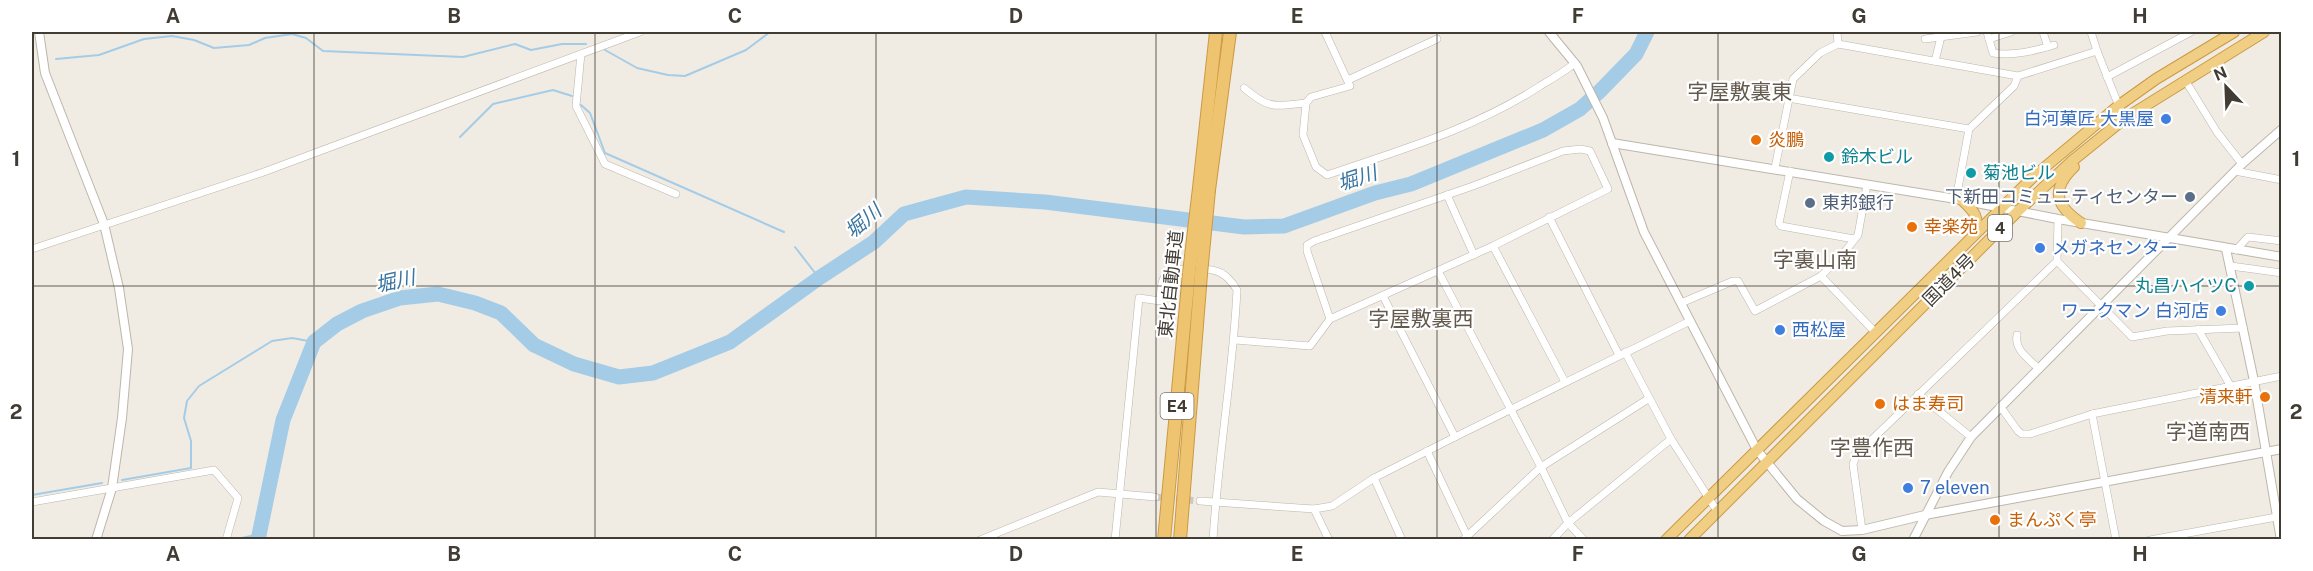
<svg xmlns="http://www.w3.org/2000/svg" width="2313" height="571" font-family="'Public Sans','Noto Sans JP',sans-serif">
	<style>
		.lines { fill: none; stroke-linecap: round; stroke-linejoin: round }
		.stream { stroke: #a5cce7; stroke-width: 2 }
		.river { stroke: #a5cce7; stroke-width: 15 }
		.minor-tunnel { stroke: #cdc9c1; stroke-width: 7; stroke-dasharray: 7 3.5; stroke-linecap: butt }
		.minor-casing { stroke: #bdb6aa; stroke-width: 8 }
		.tertiary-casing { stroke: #bdb6aa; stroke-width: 10 }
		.trunk-casing { stroke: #cc9942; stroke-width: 12 }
		.motorway-casing { stroke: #cc9942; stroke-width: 14 }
		.minor { stroke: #fff; stroke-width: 7 }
		.tertiary { stroke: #fff; stroke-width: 8 }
		.trunk { stroke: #f0cf84; stroke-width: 10 }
		.motorway { stroke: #eec470; stroke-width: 12 }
		.motorway-bridge-casing { stroke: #cc9942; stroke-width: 14; stroke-linecap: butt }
		.motorway-bridge { stroke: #eec470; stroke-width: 12 }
		.grid { fill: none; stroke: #413c34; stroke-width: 1.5; stroke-opacity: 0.55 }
		.shop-dot { fill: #3f7fe0; stroke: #fff; stroke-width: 2 }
		.food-dot { fill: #e8710a; stroke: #fff; stroke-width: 2 }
		.culture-dot { fill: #0f9aa8; stroke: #fff; stroke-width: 2 }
		.service-dot { fill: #5c6f8a; stroke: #fff; stroke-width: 2 }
		.labels { text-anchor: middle; stroke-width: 4.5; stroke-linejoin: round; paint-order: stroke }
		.shield { fill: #fff; stroke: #7a7671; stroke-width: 1.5 }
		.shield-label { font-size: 16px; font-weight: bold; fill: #413c34 }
		.shop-label { font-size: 18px; fill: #366cbe; stroke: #fff; text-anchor: start }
		.food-label { font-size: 18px; fill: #c56008; stroke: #fff; text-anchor: start }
		.culture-label { font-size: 18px; fill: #0d838f; stroke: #fff; text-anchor: start }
		.service-label { font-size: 18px; fill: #4e5e75; stroke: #fff; text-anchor: end }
		.street-label { font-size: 18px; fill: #413c34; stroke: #fff }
		.water-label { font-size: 20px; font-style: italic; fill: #3a75a1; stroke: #fff }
		.quarter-label { font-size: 21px; fill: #635a4d; stroke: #fff }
		.neatline { fill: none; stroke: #413c34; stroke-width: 2 }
		.grid-label { font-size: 20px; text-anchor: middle; font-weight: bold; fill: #413c34 }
	</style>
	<rect width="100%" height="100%" fill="#f0ece4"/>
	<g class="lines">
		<g class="stream">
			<polyline points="605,50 637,68 668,75 685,76 746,50 770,32"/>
			<polyline points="56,59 99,55 144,39 172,36 194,40 214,48 249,45 265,38 292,34 306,38 323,51 463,57 515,44 531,50 562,44 586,44"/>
			<polyline points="581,105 590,113 605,153 784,232"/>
			<polyline points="460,137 493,104 553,90 572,96"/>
			<polyline points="795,247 819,278"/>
			<polyline points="122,480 191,468 191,441 184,418 187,401 199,386 272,341 292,338 314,342"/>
			<polyline points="32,495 102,483"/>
			<polyline points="242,538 259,534"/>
		</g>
		<polyline class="river" points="258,540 283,420 314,342 337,324 362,311 400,298 438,294 475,303 501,313 534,345 574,364 619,377 653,373 730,342 819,278 874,242 904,214 966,197 1045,202 1244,227 1284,226 1375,193 1411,184 1543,130 1580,109 1599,92 1636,54 1647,32"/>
		<polyline class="minor-tunnel" points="1155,497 1200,501"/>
		<defs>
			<g id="minor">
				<path d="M1325,32L1350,86L1311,97L1306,103L1303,135L1316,167L1327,175C1400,150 1474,129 1540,86C1552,79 1564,72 1575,63"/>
				<polyline points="1837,32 1838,44"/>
				<path d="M1987,32L1993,53C2014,56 2034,51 2054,45"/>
				<polyline points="2043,32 2048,47"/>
				<polyline points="2091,32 2097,51 2124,119"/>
				<polyline points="1925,39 1977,32"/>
				<polyline points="1989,39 2011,32"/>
				<polyline points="581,54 576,106 605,164 676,194"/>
				<polyline points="1935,61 1941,37"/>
				<polyline points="2107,77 2191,32"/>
				<polyline points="1348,80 1437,39"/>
				<polyline points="2185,80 2217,132 2242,164"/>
				<path d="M1244,88C1270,110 1274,106 1306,103"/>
				<polyline points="1788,98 1969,129 2014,86 2018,76"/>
				<polyline points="1775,168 1793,79 1820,53 1838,44 2018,76 2097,51"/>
				<polyline points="1790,171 1779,223 1781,226 1854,239"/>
				<polyline points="2235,171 2282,180"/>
				<polyline points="1447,195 1474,255"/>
				<polyline points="1956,199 1969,129"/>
				<polyline points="1549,217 1619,355"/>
				<polyline points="1493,246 1565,382"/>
				<polyline points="32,249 261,173 640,32"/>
				<polyline points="2236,250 2248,237 2282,241"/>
				<polyline points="2057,261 2132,337 2167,331 2243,328"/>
				<polyline points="2231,266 2282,273"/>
				<polyline points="1438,271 1541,467 1568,523 1584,540"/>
				<polyline points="1821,276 1875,332"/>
				<polyline points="1383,296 1455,437"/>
				<polyline points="1681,303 1733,281 1738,281 1755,311 1821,276 1843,254 1858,235 1867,185"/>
				<polyline points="2198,329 2230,385"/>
				<path d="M2017,335C2014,350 2029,359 2039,369"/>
				<polyline points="1235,340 1310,346 1330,319 1493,246 1608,189 1590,151 1581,149 1563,151 1473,186 1314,241 1307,245 1307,251 1330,319"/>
				<polyline points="1625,352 1671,439 1717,511"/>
				<polyline points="1918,394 1971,437"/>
				<polyline points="2000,406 2018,431 2022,434 2030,434 2092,414 2282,376"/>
				<polyline points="2092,414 2116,540"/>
				<polyline points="1427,451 1467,536"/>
				<polyline points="1374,478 1402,540"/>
				<polyline points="1200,501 1314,509 1332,506 1374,478 1455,437 1690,321"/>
				<polyline points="32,502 214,470 238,498 226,540"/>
				<polyline points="1314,509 1329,540"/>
				<polyline points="1862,530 1853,464 1857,454 2057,261 2058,219"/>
				<polyline points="980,540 1098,492 1155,497"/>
				<path d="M1115,540L1139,298L1160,301C1161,292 1160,279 1168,273C1175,267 1206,268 1216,271C1224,273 1233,282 1237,290C1233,373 1218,456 1213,540"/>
				<polyline points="1463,540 1541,467 1648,399"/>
				<polyline points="1552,540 1568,523 1671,439"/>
				<polyline points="2150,540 2282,516"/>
			</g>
			<g id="tertiary">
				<polyline points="39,32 45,73 104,224 119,288 128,349 122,418 112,488 96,540"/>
				<polyline points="1549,32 1577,66 1603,118 1644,232 1757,450 1797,499 1824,521 1842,531 1862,530 1925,515 2282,449"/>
				<polyline points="1612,143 1956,199 2058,219 2282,257"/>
				<polyline points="2226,249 2254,381 2281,540"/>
				<polyline points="1913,540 1948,472 1971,437 2242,164 2282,129"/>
			</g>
			<g id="trunk">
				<path d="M2074,167C2050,190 2056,206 2081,223"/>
				<path d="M1962,200C1973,210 1982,219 1973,233"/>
				<polyline points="1666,540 2032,178 2118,106 2156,79 2234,32"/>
				<polyline points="1689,540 2017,212 2072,161 2124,119 2264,32"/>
			</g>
			<g id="motorway">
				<polyline points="1199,188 1216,32"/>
				<polyline points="1209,190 1230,32"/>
				<polyline points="1164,540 1189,273"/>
				<polyline points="1180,540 1201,274"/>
			</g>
		</defs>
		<use href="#minor" class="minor-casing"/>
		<use href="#tertiary" class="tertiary-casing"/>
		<use href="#trunk" class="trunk-casing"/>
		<use href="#motorway" class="motorway-casing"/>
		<use href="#minor" class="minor"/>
		<use href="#tertiary" class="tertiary"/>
		<use href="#trunk" class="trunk"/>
		<use href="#motorway" class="motorway"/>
		<defs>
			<g id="motorway-bridge">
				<polyline points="1189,273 1199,188"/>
				<polyline points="1201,274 1209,190"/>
			</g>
		</defs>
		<use href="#motorway-bridge" class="motorway-bridge-casing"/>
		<use href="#motorway-bridge" class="motorway-bridge"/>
	</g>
	<path class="grid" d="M314,32V540M595,32V540M876,32V540M1156,32V540M1437,32V540M1718,32V540M1999,32V540M32,286H2282"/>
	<g class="shop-dot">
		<circle cx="2166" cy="119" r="6"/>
		<circle cx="2040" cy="248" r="6"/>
		<circle cx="2221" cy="311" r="6"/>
		<circle cx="1780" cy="330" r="6"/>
		<circle cx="1908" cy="488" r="6"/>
	</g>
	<g class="food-dot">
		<circle cx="1756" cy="140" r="6"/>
		<circle cx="1912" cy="227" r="6"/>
		<circle cx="2265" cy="397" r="6"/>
		<circle cx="1880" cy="404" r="6"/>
		<circle cx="1995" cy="520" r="6"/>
	</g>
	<g class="culture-dot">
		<circle cx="1829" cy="157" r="6"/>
		<circle cx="1971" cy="173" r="6"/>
		<circle cx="2249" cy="286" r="6"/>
	</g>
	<g class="service-dot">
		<circle cx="2190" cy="197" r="6"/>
		<circle cx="1810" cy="203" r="6"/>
	</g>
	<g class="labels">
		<g class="shield">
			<rect x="1988" y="215" width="24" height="26" rx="4.5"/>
			<rect x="1160.5" y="393" width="33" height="26" rx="4.5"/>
		</g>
		<g class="shield-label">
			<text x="2000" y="234">4</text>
			<text x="1177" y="412">E4</text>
		</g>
		<g class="shop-label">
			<text x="2154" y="125" text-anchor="end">白河菓匠 大黒屋</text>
			<text x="2052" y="254">メガネセンター</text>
			<text x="2209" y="317" text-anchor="end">ワークマン 白河店</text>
			<text x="1792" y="336">西松屋</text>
			<text x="1920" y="494">7 eleven</text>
		</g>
		<g class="food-label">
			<text x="1768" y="146">炎鵬</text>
			<text x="1924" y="233">幸楽苑</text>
			<text x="2253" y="403" text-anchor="end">清来軒</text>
			<text x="1892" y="410">はま寿司</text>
			<text x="2007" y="526">まんぷく亭</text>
		</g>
		<g class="culture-label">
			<text x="1841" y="163">鈴木ビル</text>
			<text x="1983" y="179">菊池ビル</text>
			<text x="2237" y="292" text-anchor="end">丸昌ハイツC</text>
		</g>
		<g class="service-label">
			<text x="2178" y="203">下新田コミュニティセンター</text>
			<text x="1822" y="209" text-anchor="start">東邦銀行</text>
		</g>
		<g class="street-label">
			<text transform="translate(1949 280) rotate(-45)" y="6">国道4号</text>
			<text transform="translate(1171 284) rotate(-84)" y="6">東北自動車道</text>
		</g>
		<g class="water-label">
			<text transform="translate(1357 178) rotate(-18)" y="7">堀川</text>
			<text transform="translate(863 221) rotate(-40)" y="7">堀川</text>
			<text transform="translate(395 281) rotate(-12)" y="7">堀川</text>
		</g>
		<g class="quarter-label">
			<text x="1740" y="99">字屋敷裏東</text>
			<text x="1815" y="267">字裏山南</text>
			<text x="1421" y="326">字屋敷裏西</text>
			<text x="2208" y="439">字道南西</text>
			<text x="1872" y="455">字豊作西</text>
		</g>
	</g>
	<rect width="2313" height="571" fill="none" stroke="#ffffff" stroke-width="66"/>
	<g transform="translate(2226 87) rotate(337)" stroke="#ffffff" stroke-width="4.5" paint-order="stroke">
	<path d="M0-4.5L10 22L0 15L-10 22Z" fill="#413c34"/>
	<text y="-9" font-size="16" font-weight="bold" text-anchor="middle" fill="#413c34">N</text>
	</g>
	<rect x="33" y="33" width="2247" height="505" class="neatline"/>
	<g class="grid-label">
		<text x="173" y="23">A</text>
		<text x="454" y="23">B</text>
		<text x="735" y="23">C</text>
		<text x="1016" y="23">D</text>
		<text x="1297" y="23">E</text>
		<text x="1578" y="23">F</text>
		<text x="1859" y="23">G</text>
		<text x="2140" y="23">H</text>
		<text x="16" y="166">1</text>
		<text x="2296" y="166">1</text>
		<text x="16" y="419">2</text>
		<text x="2296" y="419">2</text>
		<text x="173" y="561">A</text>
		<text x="454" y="561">B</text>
		<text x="735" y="561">C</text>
		<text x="1016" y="561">D</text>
		<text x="1297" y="561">E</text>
		<text x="1578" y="561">F</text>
		<text x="1859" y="561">G</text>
		<text x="2140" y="561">H</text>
	</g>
</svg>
